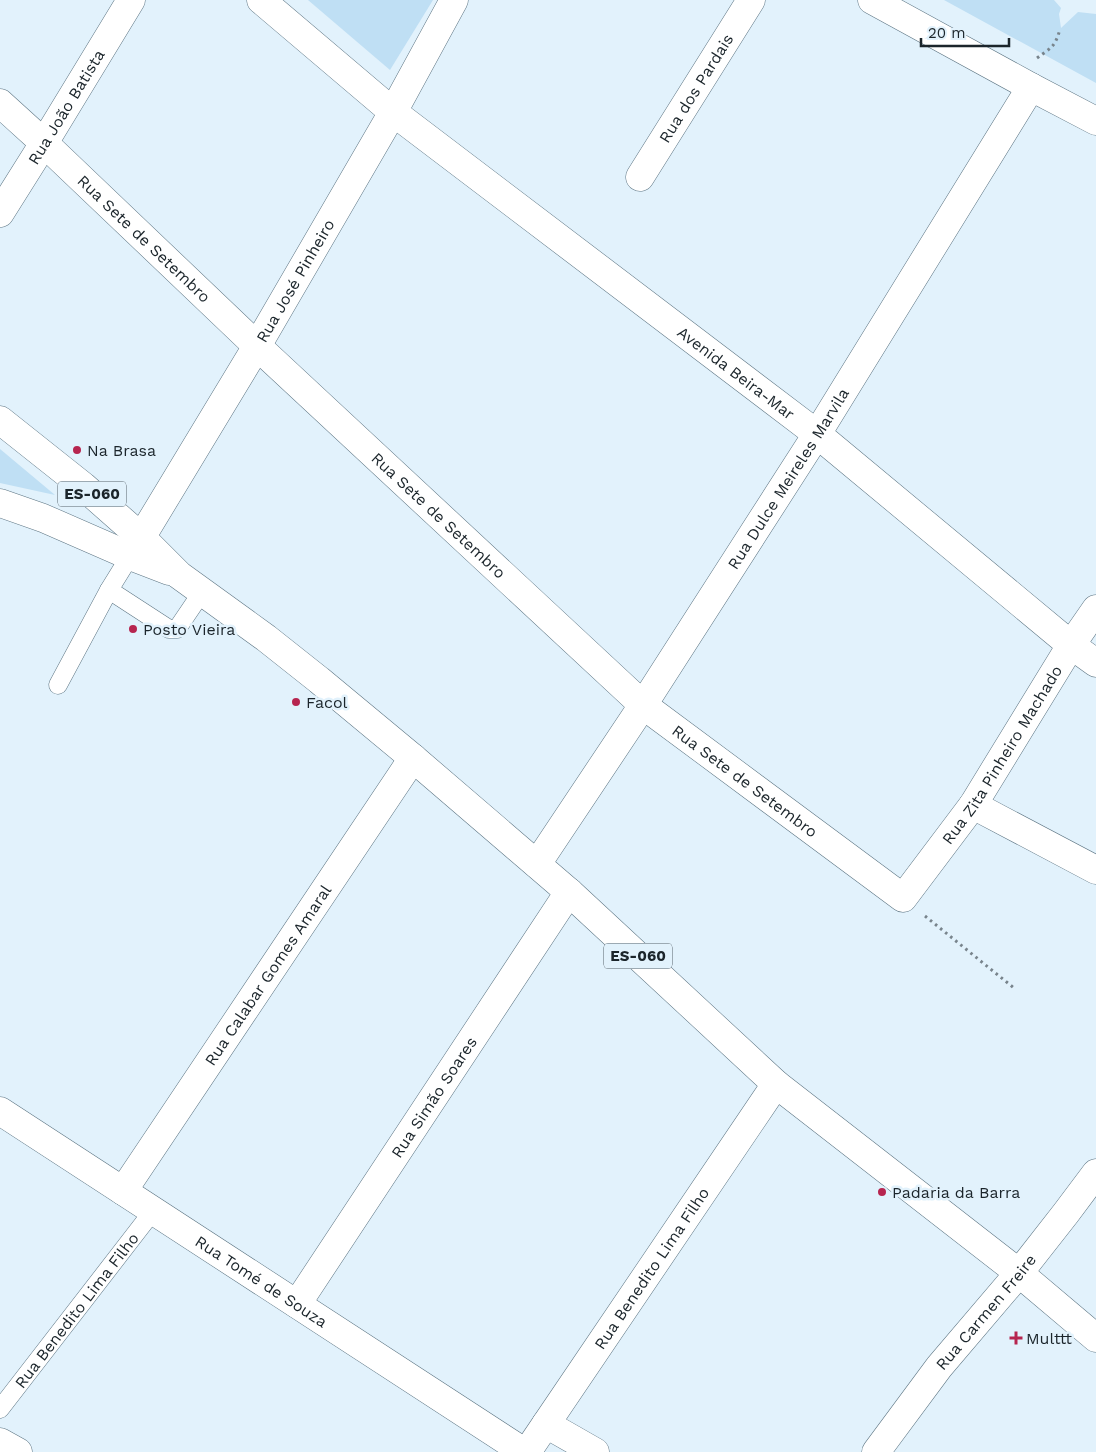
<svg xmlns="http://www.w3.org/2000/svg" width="1096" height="1452" font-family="'Work Sans',sans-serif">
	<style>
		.green { fill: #bfdff4 }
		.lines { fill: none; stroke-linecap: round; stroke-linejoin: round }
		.service-casing { stroke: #5d7583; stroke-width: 19 }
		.minor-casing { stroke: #5d7583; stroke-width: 29 }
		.tertiary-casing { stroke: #5d7583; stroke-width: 29 }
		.primary-casing { stroke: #5d7583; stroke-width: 29 }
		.path { stroke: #78848c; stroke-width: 3; stroke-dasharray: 2.5 4; stroke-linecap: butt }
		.service { stroke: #fff; stroke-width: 18 }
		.minor { stroke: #fff; stroke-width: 28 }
		.tertiary { stroke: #fff; stroke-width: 28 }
		.primary { stroke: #fff; stroke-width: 28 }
		.poi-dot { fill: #b6254f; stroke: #e2f2fc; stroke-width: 2 }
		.labels { text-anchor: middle; stroke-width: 5; stroke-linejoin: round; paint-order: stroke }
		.shield { fill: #e2f2fc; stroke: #57626a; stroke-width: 1 }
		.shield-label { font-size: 15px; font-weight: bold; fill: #1b252b }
		.street-label { font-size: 16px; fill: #1b252b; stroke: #e2f2fc }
		.poi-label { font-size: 16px; fill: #1b252b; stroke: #e2f2fc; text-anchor: start }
	</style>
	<rect width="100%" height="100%" fill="#e2f2fc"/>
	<g class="green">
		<polygon points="308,0 433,0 390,70"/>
		<polygon points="944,0 1054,0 1061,8 1059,14 1061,28 1078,12 1096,14 1096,83"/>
		<polygon points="0,449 55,495 0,483"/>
	</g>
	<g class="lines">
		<defs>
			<g id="service">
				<polyline points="130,556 109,590 169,629 177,629 202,592"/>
				<polyline points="58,685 109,590"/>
				<path id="s1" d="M0,1409L153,1211"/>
			</g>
			<g id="minor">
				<path id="s2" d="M0,103L44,143L257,346L643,705L903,898L973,805L1071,645L1096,609"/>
				<path id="s3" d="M393,112L817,434L1071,645L1096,663"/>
				<path id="s4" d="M640,177L751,0"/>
				<path id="s5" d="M0,213L44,143L131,0"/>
				<polyline points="973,805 1096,870"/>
				<path id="s6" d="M537,864L643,705L817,434L1031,87"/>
				<path id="s7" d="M0,1111L524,1452"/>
				<path id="s8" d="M123,1191L413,758"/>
				<path id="s9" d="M297,1304L569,892"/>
				<polyline points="546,1424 595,1452"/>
				<polyline points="0,1442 18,1452"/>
				<path id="s10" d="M527,1452L776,1084"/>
				<path id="s11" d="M876,1452L939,1367L1019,1273L1066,1213L1096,1173"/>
			</g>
			<g id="tertiary">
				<polyline points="261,0 393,112"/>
				<polyline points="872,0 1031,87 1096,121"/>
				<path id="s12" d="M130,556L257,346L393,112L454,0"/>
			</g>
			<g id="primary">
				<polyline points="0,420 83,486 142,538 179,575 266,638 319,680 413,758 569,892 776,1084 1019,1273 1096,1338"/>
				<polyline points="0,503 43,518 130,556 169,571"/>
			</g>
		</defs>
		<use href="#service" class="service-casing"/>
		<use href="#minor" class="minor-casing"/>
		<use href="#tertiary" class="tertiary-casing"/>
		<use href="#primary" class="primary-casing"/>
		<g class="path">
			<path d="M1037,58C1052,47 1055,47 1060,29"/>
			<polyline points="925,916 1014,988"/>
		</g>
		<use href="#service" class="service"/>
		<use href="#minor" class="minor"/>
		<use href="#tertiary" class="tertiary"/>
		<use href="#primary" class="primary"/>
	</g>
	<g class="poi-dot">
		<circle cx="77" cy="450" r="5"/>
		<circle cx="133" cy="629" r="5"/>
		<circle cx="296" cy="702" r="5"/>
		<circle cx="882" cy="1192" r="5"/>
		<path d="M1013.5 1330.5h5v5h5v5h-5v5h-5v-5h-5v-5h5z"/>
	</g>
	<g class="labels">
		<g class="shield">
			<rect x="58" y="481.5" width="68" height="25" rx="4"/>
			<rect x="604" y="943.5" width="68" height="25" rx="4"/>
		</g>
		<g class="shield-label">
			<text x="92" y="499">ES-060</text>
			<text x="638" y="961">ES-060</text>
		</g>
		<g class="street-label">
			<text dy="6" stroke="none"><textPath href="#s4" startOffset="105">Rua dos Pardais</textPath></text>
			<text dy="6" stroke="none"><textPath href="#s5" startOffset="125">Rua João Batista</textPath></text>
			<text dy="6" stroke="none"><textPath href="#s2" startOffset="198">Rua Sete de Setembro</textPath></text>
			<text dy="6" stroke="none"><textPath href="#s12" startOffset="321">Rua José Pinheiro</textPath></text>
			<text dy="6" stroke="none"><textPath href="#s3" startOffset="431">Avenida Beira-Mar</textPath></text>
			<text dy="6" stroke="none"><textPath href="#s6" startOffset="460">Rua Dulce Meireles Marvila</textPath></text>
			<text dy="6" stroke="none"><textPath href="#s2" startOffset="602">Rua Sete de Setembro</textPath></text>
			<text dy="6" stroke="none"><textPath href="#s2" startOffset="1379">Rua Zita Pinheiro Machado</textPath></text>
			<text dy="6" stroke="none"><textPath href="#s2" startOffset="1008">Rua Sete de Setembro</textPath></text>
			<text dy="6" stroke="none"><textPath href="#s8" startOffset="260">Rua Calabar Gomes Amaral</textPath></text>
			<text dy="6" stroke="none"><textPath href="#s9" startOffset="248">Rua Simão Soares</textPath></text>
			<text dy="6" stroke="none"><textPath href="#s10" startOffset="222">Rua Benedito Lima Filho</textPath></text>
			<text dy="6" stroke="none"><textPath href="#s7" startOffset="312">Rua Tomé de Souza</textPath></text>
			<text dy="6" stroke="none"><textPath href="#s1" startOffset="125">Rua Benedito Lima Filho</textPath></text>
			<text dy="6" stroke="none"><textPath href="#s11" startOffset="178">Rua Carmen Freire</textPath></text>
		</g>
		<g class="poi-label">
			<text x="87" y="456">Na Brasa</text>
			<text x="143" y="635">Posto Vieira</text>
			<text x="306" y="708">Facol</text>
			<text x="892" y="1198">Padaria da Barra</text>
			<text x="1026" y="1344">Multtt</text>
		</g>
	</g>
	<path d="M921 38v8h88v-8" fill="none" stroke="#1b252b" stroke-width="2.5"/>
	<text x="928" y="38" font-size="15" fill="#1b252b" stroke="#e2f2fc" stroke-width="4" paint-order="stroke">20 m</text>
</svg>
